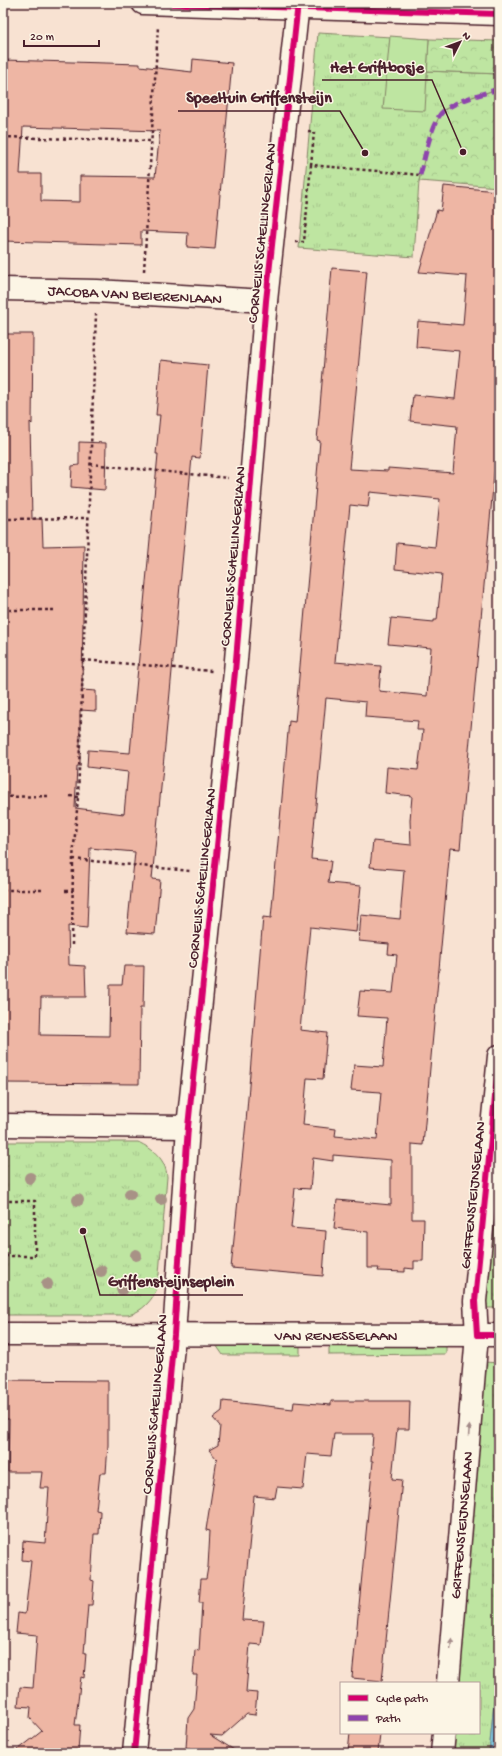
<svg xmlns="http://www.w3.org/2000/svg" width="502" height="1756" font-family="'Gochi Hand',sans-serif">
	<style>
		.grass { fill: url(#grass-tufts); stroke: #848266 }
		.forest { fill: url(#forest-crowns); stroke: #848266 }
		.garden { fill: #bee5a1; stroke: #848266 }
		.water { fill: url(#water-ripples); stroke: #698497 }
		.lines { fill: none; stroke-linecap: round; stroke-linejoin: round }
		.shore { stroke: #5f6273; stroke-width: 1 }
		.building { fill: #eeb6a4; stroke: #4a1f2b; fill-rule: evenodd }
		.minor-casing { stroke: #4a1f2b; stroke-width: 25 }
		.path { stroke: #4a1f2b; stroke-width: 2.5; stroke-dasharray: 3 3; stroke-linecap: butt }
		.minor { stroke: #fcf5e5; stroke-width: 22 }
		.quiet { stroke: #8e44ad; stroke-width: 5; stroke-dasharray: 10 5; stroke-linecap: butt }
		.cycleway-casing { stroke: #fcf5e5; stroke-width: 8 }
		.cycleway { stroke: #d6006c; stroke-width: 6 }
		.tree { fill: #a89286 }
		.oneway { fill: #a38a88 }
		.labels { text-anchor: middle; stroke-width: 3; stroke-linejoin: round; paint-order: stroke }
		.street-label { font-size: 15px; fill: #4a1f2b; stroke: #fcf5e5 }
		.leader { fill: none; stroke: #4a1f2b; stroke-width: 1.5 }
		.callout-dot { fill: #4a1f2b; stroke: #fcf5e5; stroke-width: 1.5 }
		.callout-label { font-size: 16px; text-anchor: middle; font-weight: bold; fill: #4a1f2b; stroke: #fcf5e5; stroke-width: 3; stroke-linejoin: round; paint-order: stroke }
	</style>
	<defs>
		<pattern id="grass-tufts" width="24" height="20" patternUnits="userSpaceOnUse"><rect width="24" height="20" fill="#bee5a1"/><path d="M3 7l-1-3M5 7V3M7 7l1-3M15 17l-1-3M17 17v-4M19 17l1-3" fill="none" stroke="#a5c48b"/></pattern>
		<pattern id="forest-crowns" width="20" height="18" patternUnits="userSpaceOnUse"><rect width="20" height="18" fill="#bee5a1"/><path d="M2 6a3 3 0 1 1 6 0M12 15a3 3 0 1 1 6 0" fill="none" stroke="#a5c48b"/></pattern>
		<pattern id="water-ripples" width="26" height="14" patternUnits="userSpaceOnUse"><rect width="26" height="14" fill="#7ec7df"/><path d="M2 4q2-2 4 0t4 0M15 11q2-2 4 0t4 0" fill="none" stroke="#6eaac0"/></pattern>
	</defs>
	<rect width="100%" height="100%" fill="#f8e2d2"/>
	<filter id="ink" filterUnits="userSpaceOnUse"><feTurbulence type="fractalNoise" baseFrequency=".025" numOctaves="2"/><feDisplacementMap in="SourceGraphic" scale="8" xChannelSelector="R" yChannelSelector="G"/><feConvolveMatrix kernelMatrix="1 2 1 2 8 2 1 2 1" color-interpolation-filters="sRGB"/></filter>
	<g filter="url(#ink)">
		<g class="grass">
			<polygon points="318,33 429,39 427,71 499,74 499,89 475,96 445,109 433,129 419,181 414,257 299,248"/>
			<path d="M3,1142H138C153,1149 166,1159 167,1177L158,1286C153,1300 142,1312 128,1315H3Z"/>
			<polygon points="499,1142 499,1308 485,1308"/>
			<polygon points="441,1344 446,1345 446,1354 329,1355 329,1348 331,1346 424,1346"/>
			<polygon points="216,1345 297,1345 300,1347 300,1355 223,1355"/>
			<polygon points="484,1362 499,1363 499,1652 489,1753 451,1753 453,1733 479,1733 479,1683 457,1683"/>
		</g>
		<g class="forest">
			<polygon points="429,39 499,41 499,74 427,71"/>
			<path d="M499,89V187L419,181C423,165 433,117 446,109C462,99 482,94 499,89Z"/>
		</g>
		<polygon class="garden" points="390,36 429,39 425,111 383,109"/>
		<polygon class="water" points="499,1652 499,1753 489,1753"/>
		<g class="lines">
			<polyline class="shore" points="493,1753 499,1694"/>
		</g>
		<g class="building">
			<path d="M193,59L232,63L215,249L187,247L188,233L141,231V245L3,241V60L140,64V66L192,72ZM23,127L160,131L155,177L80,176V202L41,201V174H20Z"/>
			<path d="M444,186L497,191L495,204H499V421L460,849L450,848L423,1145L412,1144V1219H424L423,1261H414V1269L405,1268V1272L378,1271L379,1268H368V1232L334,1228L337,1200L391,1205V1160L333,1155V1161L313,1158L310,1189L295,1188L291,1228L326,1231L323,1276L231,1268L246,1122L263,917L271,918L289,721L295,722L320,441L317,440L332,268L367,271L349,469L388,471V468L453,473L457,426L410,421L413,395L455,399L460,351L416,347L418,321L463,325L467,276L419,272L437,210L441,211ZM370,492L440,499L435,547L397,543L395,569L442,574L437,620H434V622L391,618L388,644L431,648L427,696L379,691L381,666L335,662L350,505L368,507ZM326,698L366,702L365,717L418,721L417,730H423L418,770L387,767L385,793L412,796L410,820L411,845L373,841L370,867L404,870L400,919L361,915L359,941L389,944L388,954L397,955L393,993L360,991L357,1016L387,1018L383,1067L354,1065L351,1090L381,1092L377,1140L335,1136L336,1129L303,1125L307,1078L323,1079L327,1033L300,1030L310,927L356,932L361,886L328,883L331,861L311,859Z"/>
			<polygon points="3,334 33,334 32,424 30,422 32,519 42,519 43,546 84,545 82,690 96,691 96,711 80,710 80,766 77,766 75,808 124,814 128,772 87,767 88,750 130,753 158,454 156,454 160,415 156,415 161,360 208,365 200,458 192,457 163,767 152,879 160,880 155,934 127,932 135,852 90,848 87,928 68,926 69,965 85,966 86,997 41,997 40,1035 109,1036 110,985 122,985 124,966 144,966 143,1008 140,1008 139,1084 3,1083"/>
			<polygon points="79,442 106,443 105,490 71,487 72,466 79,465"/>
			<polygon points="3,1380 108,1381 108,1445 106,1473 100,1473 96,1510 100,1511 99,1534 94,1534 91,1580 94,1581 92,1605 88,1605 84,1653 86,1653 84,1678 81,1677 75,1725 80,1725 78,1751 74,1751 74,1753 14,1753 42,1731 30,1718 31,1707 18,1706 20,1687 33,1688 37,1635 16,1633 18,1613 25,1614 31,1561 22,1560 23,1541 45,1543 49,1488 40,1488 42,1472 8,1472 9,1419 3,1419"/>
			<polygon points="223,1401 293,1409 294,1402 331,1405 331,1401 410,1401 409,1429 397,1429 392,1479 402,1480 382,1681 352,1678 373,1461 371,1461 373,1434 334,1434 331,1456 307,1454 303,1489 277,1487 275,1498 254,1496 242,1620 264,1621 261,1645 250,1644 246,1692 257,1693 255,1715 247,1714 222,1736 210,1735 239,1753 189,1753 190,1748 186,1748 188,1718 194,1709 197,1675 193,1675 194,1663 195,1650 199,1651 202,1603 199,1603 201,1579 206,1579 208,1567 210,1531 206,1530 217,1459 209,1450 218,1445 220,1426 213,1418 222,1411"/>
			<polygon points="350,1733 380,1733 378,1753 348,1753"/>
		</g>
		<g class="lines">
			<defs>
				<g id="minor">
					<polyline points="143,3 499,14"/>
					<polyline points="3,289 97,291 266,301"/>
					<polyline points="3,1125 188,1127"/>
					<polyline points="3,1334 499,1335"/>
					<polyline points="448,1683 477,1335 475,1301 499,1056"/>
					<polyline points="134,1753 174,1335 188,1127 235,672 266,301 298,3"/>
					<polyline points="442,1753 444,1733"/>
				</g>
			</defs>
			<use href="#minor" class="minor-casing"/>
			<g class="path">
				<polyline points="308,131 314,132 311,165"/>
				<polyline points="3,137 151,141"/>
				<polyline points="295,242 304,242 311,165 420,175"/>
				<polyline points="144,271 158,26"/>
				<polyline points="90,464 228,478"/>
				<polyline points="3,519 88,518"/>
				<polyline points="3,610 56,610"/>
				<polyline points="83,660 212,671"/>
				<polyline points="70,796 78,797"/>
				<polyline points="3,797 49,796"/>
				<polyline points="73,859 190,871"/>
				<polyline points="3,890 45,890"/>
				<polyline points="65,891 73,891"/>
				<polyline points="72,945 73,859 78,797 96,314"/>
				<polyline points="3,1201 35,1201 35,1256 3,1256"/>
			</g>
			<use href="#minor" class="minor"/>
			<path class="quiet" d="M420,175C425,159 431,118 446,109C461,99 482,94 499,89"/>
			<defs>
				<g id="cycleway">
					<polyline points="143,3 499,14"/>
					<polyline points="499,1056 475,1301 477,1335 499,1335"/>
					<polyline points="134,1753 174,1335 188,1127 235,672 266,301 298,3"/>
				</g>
			</defs>
			<use href="#cycleway" class="cycleway-casing"/>
			<use href="#cycleway" class="cycleway"/>
		</g>
		<g class="tree">
			<circle cx="30" cy="1178" r="6"/>
			<circle cx="130" cy="1194" r="6"/>
			<circle cx="161" cy="1199" r="6"/>
			<circle cx="78" cy="1200" r="6"/>
			<circle cx="136" cy="1255" r="6"/>
			<circle cx="101" cy="1271" r="6"/>
			<circle cx="47" cy="1284" r="6"/>
			<circle cx="122" cy="1289" r="6"/>
		</g>
		<defs><path id="oneway-solid" d="M-6-.8H1V-3.2L6.5 0L1 3.2V.8H-6Z"/></defs>
		<g class="oneway">
			<use href="#oneway-solid" transform="translate(469 1431) rotate(-85)"/>
			<use href="#oneway-solid" transform="translate(451 1644) rotate(-85)"/>
		</g>
	</g>
	<g class="labels">
		<g class="street-label">
			<text transform="translate(261 233) rotate(-84)" y="5">CORNELIS SCHELLINGERLAAN</text>
			<text transform="translate(135 294) rotate(3)" y="5">JACOBA VAN BEIERENLAAN</text>
			<text transform="translate(232 556) rotate(-85)" y="5">CORNELIS SCHELLINGERLAAN</text>
			<text transform="translate(201 878) rotate(-84)" y="5">CORNELIS SCHELLINGERLAAN</text>
			<text transform="translate(472 1195) rotate(-84)" y="5">GRIFFENSTEIJNSELAAN</text>
			<text x="336" y="1340">VAN RENESSELAAN</text>
			<text transform="translate(154 1404) rotate(-85)" y="5">CORNELIS SCHELLINGERLAAN</text>
			<text transform="translate(461 1525) rotate(-85)" y="5">GRIFFENSTEIJNSELAAN</text>
		</g>
	</g>
	<path class="leader" d="M463 152L432 80H322M365 153L340 111H178M83 1231L100 1295H243"/>
	<g class="callout-dot">
		<circle cx="463" cy="152" r="4"/>
		<circle cx="365" cy="153" r="4"/>
		<circle cx="83" cy="1231" r="4"/>
	</g>
	<g class="callout-label">
		<text x="377" y="72">Het Griftbosje</text>
		<text x="259" y="102">Speeltuin Griffensteijn</text>
		<text x="171" y="1286">Griffensteijnseplein</text>
	</g>
	<rect width="502" height="1756" fill="none" stroke="#fcf5e5" stroke-width="16"/>
	<rect x="8" y="8" width="486" height="1740" fill="none" stroke="#4a1f2b" stroke-width="1.5" filter="url(#ink)"/>
	<rect x="340" y="1682" width="140" height="52" fill="#fcf5e5" stroke="#b59f9b"/>
	<rect x="348" y="1695" width="20" height="6" fill="#d6006c" stroke="#b59f9b"/>
	<text x="376" y="1702" font-size="12" fill="#4a1f2b">Cycle path</text>
	<rect x="348" y="1715" width="20" height="6" fill="#8e44ad" stroke="#b59f9b"/>
	<text x="376" y="1722" font-size="12" fill="#4a1f2b">Path</text>
	<g transform="translate(460 42) rotate(48)" stroke="#fcf5e5" stroke-width="3" paint-order="stroke">
	<path d="M0-3L7 15L0 10L-7 15Z" fill="#4a1f2b"/>
	<text y="-6" font-size="11" font-weight="bold" text-anchor="middle" fill="#4a1f2b">N</text>
	</g>
	<path d="M24 40v6h75v-6" fill="none" stroke="#4a1f2b" stroke-width="2"/>
	<text x="30" y="40" font-size="12" fill="#4a1f2b" stroke="#fcf5e5" stroke-width="3" paint-order="stroke">20 m</text>
</svg>
